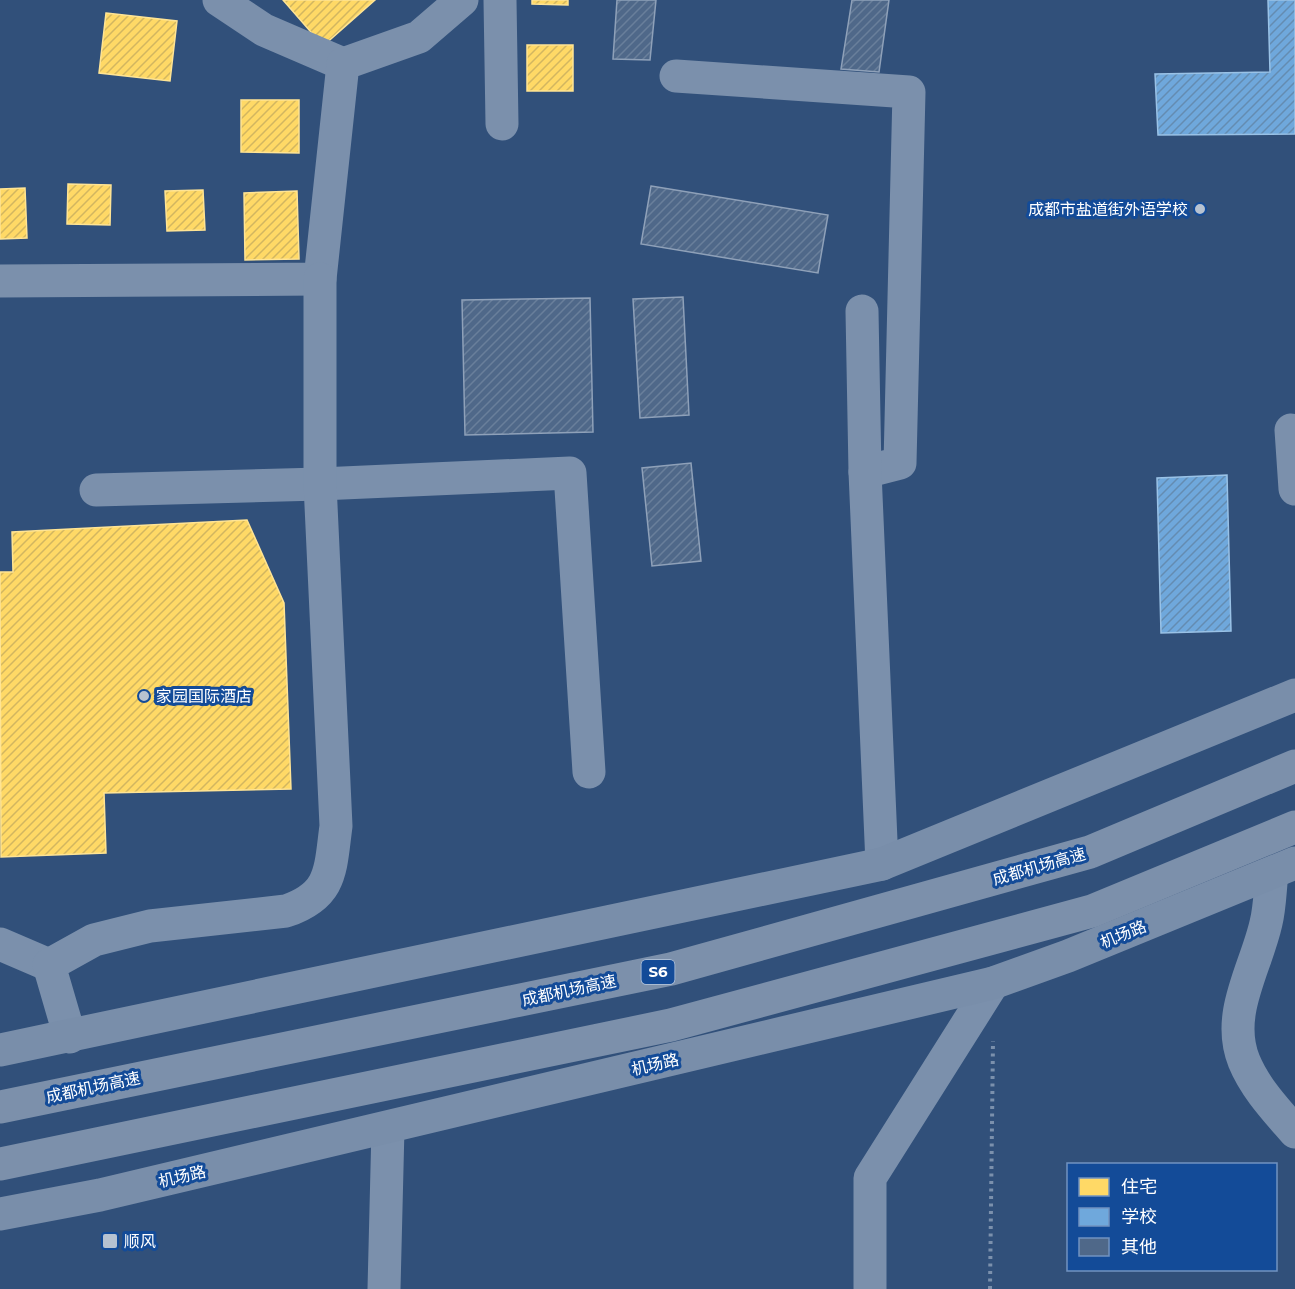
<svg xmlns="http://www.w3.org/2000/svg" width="1295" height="1289" font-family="Montserrat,'Noto Sans SC',sans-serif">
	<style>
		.homes { fill: url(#homes-hatch); stroke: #ffe494; stroke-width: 1.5 }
		.schools { fill: url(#schools-hatch); stroke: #9ac2e6; stroke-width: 1.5 }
		.building { fill: url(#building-hatch); stroke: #8fa1b9; stroke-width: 1.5 }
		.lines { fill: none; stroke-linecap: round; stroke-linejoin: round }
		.path { stroke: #7b90ac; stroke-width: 4; stroke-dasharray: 3 4.5; stroke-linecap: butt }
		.minor { stroke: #7b90ac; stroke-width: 33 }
		.major { stroke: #798eaa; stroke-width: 33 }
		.highway-bridge { stroke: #7c90ab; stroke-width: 33 }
		.poi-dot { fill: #b7c2d0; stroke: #134b98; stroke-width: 2 }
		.labels { text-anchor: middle; stroke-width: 6; stroke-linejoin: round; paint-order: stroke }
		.shield { fill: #134b98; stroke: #b8c9e0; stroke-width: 1.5 }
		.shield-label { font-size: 15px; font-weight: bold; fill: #fff }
		.poi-label { font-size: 16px; fill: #fff; stroke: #134b98; text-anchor: start }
		.street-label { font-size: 16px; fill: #fff; stroke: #134b98 }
	</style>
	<defs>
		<pattern id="homes-hatch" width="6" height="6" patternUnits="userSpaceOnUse" patternTransform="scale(1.5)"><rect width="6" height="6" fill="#ffd966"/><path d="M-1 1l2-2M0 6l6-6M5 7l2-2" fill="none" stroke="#d2b660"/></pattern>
		<pattern id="schools-hatch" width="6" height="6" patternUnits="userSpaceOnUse" patternTransform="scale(1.5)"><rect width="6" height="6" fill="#6fa8dc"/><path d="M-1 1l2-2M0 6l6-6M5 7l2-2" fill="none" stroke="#648cb1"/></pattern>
		<pattern id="building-hatch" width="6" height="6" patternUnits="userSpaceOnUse" patternTransform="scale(1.5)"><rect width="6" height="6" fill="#4f6889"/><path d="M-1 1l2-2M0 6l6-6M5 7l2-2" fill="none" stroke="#697f9b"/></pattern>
	</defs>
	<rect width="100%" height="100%" fill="#31507a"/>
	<g class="homes">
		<polygon points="283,0 375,0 323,46"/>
		<polygon points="532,0 568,0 568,5 532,4"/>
		<polygon points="106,13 177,21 170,81 99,73"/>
		<rect x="527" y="45" width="46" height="46"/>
		<polygon points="241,100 299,100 299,153 241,152"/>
		<polygon points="68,184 111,185 110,225 67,224"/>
		<polygon points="25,188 27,238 0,239 0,189"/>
		<polygon points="203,190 205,230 167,231 165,191"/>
		<polygon points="297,191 299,259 245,260 244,193"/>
		<polygon points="247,520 284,603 291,789 104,793 106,853 1,857 0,572 13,572 12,532"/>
	</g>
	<g class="schools">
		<polygon points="1268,0 1295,0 1295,134 1158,135 1155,74 1270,72"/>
		<polygon points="1227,475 1231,631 1161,633 1157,478"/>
	</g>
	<g class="building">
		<polygon points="617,0 656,0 650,60 613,59"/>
		<polygon points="852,0 889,0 879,72 841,69"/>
		<polygon points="651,186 828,215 818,273 641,244"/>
		<polygon points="683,297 689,415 640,418 633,299"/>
		<polygon points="590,298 593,432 465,435 462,300"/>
		<polygon points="691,463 701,561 652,566 642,468"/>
	</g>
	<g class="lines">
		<polyline class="path" points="990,1289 993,1041"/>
		<g class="minor">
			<polyline points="219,0 264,30 343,64"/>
			<polyline points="500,0 502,124"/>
			<polyline points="676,76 909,92 900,463 865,472"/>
			<polyline points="0,281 320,279 343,64 419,37 462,0"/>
			<polyline points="862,311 865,472 882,864"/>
			<polyline points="1291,430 1295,489"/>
			<polyline points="96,490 320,484 570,473 589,772"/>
			<path d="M1272,873C1270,889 1270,907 1266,923C1256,968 1225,1014 1244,1061C1255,1088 1276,1110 1295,1132"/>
			<polyline points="0,944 49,965"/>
			<path d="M70,1037L49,965L94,940L150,926L286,911C333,895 330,870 336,826L320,484V279"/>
			<polyline points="384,1289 388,1128"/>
			<polyline points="870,1289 870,1178 993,983"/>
		</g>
		<g class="major">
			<polyline points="0,1050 882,864 1295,695"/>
			<polyline points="0,1214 100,1195 993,983 1068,956 1295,863"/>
		</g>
		<g class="highway-bridge">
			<polyline points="0,1107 671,969 1090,852 1295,766"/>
			<polyline points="0,1164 671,1025 1092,911 1295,827"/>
		</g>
	</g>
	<g class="poi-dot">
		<circle cx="1200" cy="209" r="6"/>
		<circle cx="144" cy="696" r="6"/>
		<rect x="102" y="1233" width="16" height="16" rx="3"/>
	</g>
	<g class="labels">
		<rect class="shield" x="641.5" y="960" width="33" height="24" rx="4.5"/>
		<g class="shield-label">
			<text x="658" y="977">S6</text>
		</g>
		<g class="poi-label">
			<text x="1188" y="215" text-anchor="end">成都市盐道街外语学校</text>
			<text x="156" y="702">家园国际酒店</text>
			<text x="124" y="1247">顺风</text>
		</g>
		<g class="street-label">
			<text transform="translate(1039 866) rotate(-16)" y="6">成都机场高速</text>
			<text transform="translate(1123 934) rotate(-22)" y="6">机场路</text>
			<text transform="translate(569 990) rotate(-12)" y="6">成都机场高速</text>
			<text transform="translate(655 1064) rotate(-13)" y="6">机场路</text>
			<text transform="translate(93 1087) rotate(-12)" y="6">成都机场高速</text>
			<text transform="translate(182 1176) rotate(-13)" y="6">机场路</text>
		</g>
	</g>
	<rect x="1067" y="1163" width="210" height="108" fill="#134b98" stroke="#7193c1" stroke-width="1.5"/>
	<rect x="1079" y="1178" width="30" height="18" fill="#ffd966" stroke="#7193c1" stroke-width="1.5"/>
	<text x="1121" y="1193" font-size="18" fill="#ffffff">住宅</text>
	<rect x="1079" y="1208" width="30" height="18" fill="#6fa8dc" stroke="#7193c1" stroke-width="1.5"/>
	<text x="1121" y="1223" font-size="18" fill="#ffffff">学校</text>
	<rect x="1079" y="1238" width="30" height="18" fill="#4f6889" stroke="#7193c1" stroke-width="1.5"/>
	<text x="1121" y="1253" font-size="18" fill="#ffffff">其他</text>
</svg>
